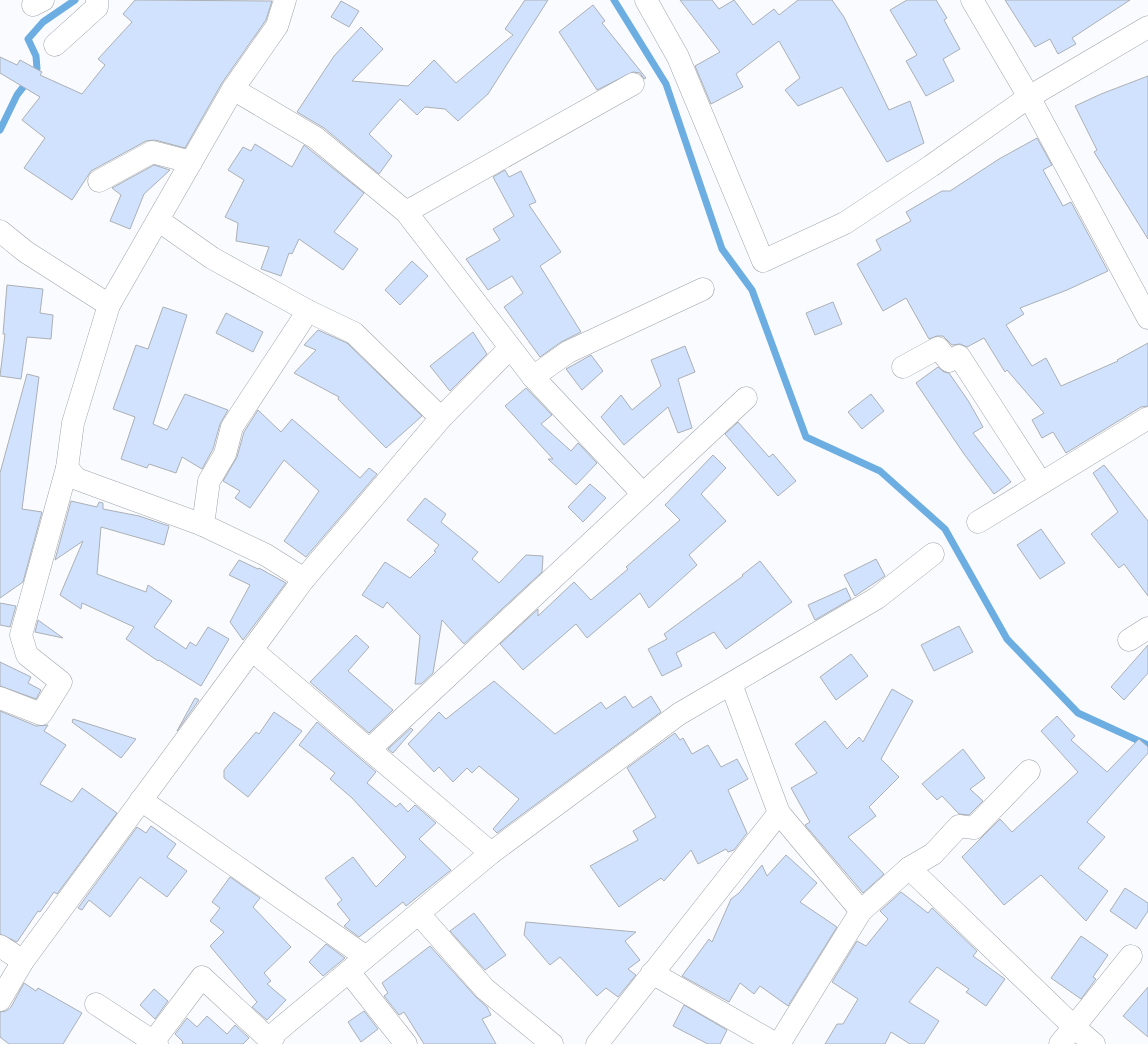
<svg xmlns="http://www.w3.org/2000/svg" width="1148" height="1044" font-family="'PT Serif',serif">
	<style>
		.lines { fill: none; stroke-linecap: round; stroke-linejoin: round }
		.stream { stroke: #6cade2; stroke-width: 7 }
		.building { fill: #d0e2fd; stroke: #acb0b5 }
		.minor-casing { stroke: #9fa3a9; stroke-width: 23 }
		.minor { stroke: #fff; stroke-width: 22 }
	</style>
	<rect width="100%" height="100%" fill="#f9fbff"/>
	<g class="lines">
		<g class="stream">
			<polyline points="614,0 666,84 722,249 752,290 806,437 880,471 945,529 1007,639 1078,713 1148,745"/>
			<polyline points="0,130 17,95 37,69 36,56 28,39 43,22 75,0"/>
		</g>
	</g>
	<g class="building">
		<polygon points="135,0 272,1 266,20 222,83 185,148 155,140 146,141 91,171 72,200 24,168 45,138 22,120 40,97 0,73 0,57 17,65 20,60 42,72 40,75 82,94 105,65 98,59 132,22 123,14"/>
		<polygon points="525,0 548,0 488,94 458,121 445,109 425,107 417,115 400,99 369,134 392,156 379,174 324,128 297,112 334,56 361,27 383,49 352,81 408,86 434,60 456,83 513,35 505,29"/>
		<polygon points="680,0 712,0 719,9 734,0 753,25 774,9 779,15 798,0 832,0 844,17 889,110 910,101 924,143 887,162 842,87 798,106 785,90 800,78 779,41 736,74 743,87 711,104 695,66 720,52"/>
		<polygon points="907,0 936,0 947,18 944,20 960,49 943,59 954,81 926,96 906,61 917,55 890,10"/>
		<polygon points="1005,0 1130,0 1072,38 1076,44 1058,54 1050,39 1035,47"/>
		<polygon points="341,1 359,11 349,27 331,17"/>
		<polygon points="593,5 605,21 602,23 646,78 644,79 640,73 633,72 597,90 559,32"/>
		<polygon points="1148,76 1148,239 1094,152 1097,150 1075,106 1101,94"/>
		<polygon points="1037,138 1052,165 1043,170 1063,206 1071,202 1108,271 1067,290 1020,308 1024,314 1006,325 1032,366 1046,358 1061,386 1118,361 1117,360 1148,343 1148,406 1141,407 1066,453 1053,432 1042,438 1032,420 1044,413 1007,370 1005,372 984,338 967,347 960,344 952,345 943,336 937,336 929,339 906,298 883,311 857,264 881,250 876,240 911,221 906,212 942,191 950,191 999,159"/>
		<polygon points="255,144 292,167 304,145 364,193 334,232 358,249 343,270 299,239 292,254 289,253 281,276 261,269 269,247 236,241 238,223 225,217 244,180 228,170 243,147 251,151"/>
		<polygon points="154,165 170,170 144,194 130,229 110,221 121,195 112,188"/>
		<polygon points="505,170 509,177 521,171 536,202 529,205 561,252 540,266 581,332 561,342 540,357 504,307 523,293 512,276 488,290 466,259 500,240 493,229 514,216 493,177"/>
		<polygon points="412,261 428,276 400,305 385,290"/>
		<polygon points="7,285 43,289 40,313 53,315 51,339 27,337 21,379 0,376 5,334 3,334"/>
		<polygon points="833,302 842,324 815,335 806,313"/>
		<polygon points="163,307 187,315 153,424 167,430 185,394 228,410 220,424 213,449 202,469 182,457 176,473 149,464 147,468 121,459 135,417 113,409 136,345 148,349"/>
		<polygon points="226,313 263,332 253,352 216,333"/>
		<polygon points="318,330 347,343 422,416 386,448 338,399 339,397 294,373 316,350 304,345"/>
		<polygon points="473,332 487,354 450,391 430,366"/>
		<polygon points="685,346 695,372 678,379 692,428 678,433 668,407 624,445 601,417 621,395 632,410 661,386 651,360"/>
		<polygon points="591,355 603,371 582,390 566,369"/>
		<polygon points="938,367 944,372 949,373 969,402 983,427 973,433 1011,482 994,494 964,454 916,383"/>
		<polygon points="27,374 39,377 22,509 42,512 23,582 0,598 0,473"/>
		<polygon points="526,388 552,415 541,424 571,451 578,443 597,463 576,485 548,459 553,459 505,406"/>
		<polygon points="871,394 884,411 862,429 848,412"/>
		<polygon points="258,410 281,432 292,419 360,478 369,468 377,474 306,557 284,541 319,491 284,460 250,508 235,498 240,491 223,481 237,457 244,432"/>
		<polygon points="738,422 769,457 773,454 796,481 778,496 725,434"/>
		<polygon points="713,455 726,468 701,494 726,521 689,555 697,565 649,608 640,593 587,638 576,624 523,670 500,644 538,609 538,616 574,582 591,600 628,569 626,567 680,520 665,505"/>
		<polygon points="1104,465 1148,521 1148,596 1124,564 1119,568 1091,534 1118,512 1093,473"/>
		<polygon points="590,484 606,498 583,522 568,507"/>
		<polygon points="425,498 446,514 441,522 478,552 472,559 499,583 526,555 543,556 542,572 464,644 442,620 433,673 421,684 415,684 420,636 387,602 383,608 362,595 385,562 410,578 436,552 434,551 439,545 407,520"/>
		<polygon points="71,501 97,507 99,502 103,503 103,509 139,516 169,526 164,545 101,527 97,574 146,592 148,585 172,601 154,627 186,649 190,642 196,646 208,627 229,639 201,686 159,660 158,661 126,639 134,627 82,603 81,609 60,595 83,541 55,560"/>
		<polygon points="1041,529 1065,563 1040,579 1017,545"/>
		<polygon points="876,559 885,576 855,596 844,575"/>
		<polygon points="239,560 258,569 259,568 286,583 243,640 230,622 250,585 229,575"/>
		<polygon points="760,561 792,602 726,649 714,632 676,653 682,666 662,676 648,649 667,639 664,634 743,576 742,575"/>
		<polygon points="846,588 851,599 815,620 808,605"/>
		<polygon points="0,603 16,606 10,627 0,625"/>
		<polygon points="38,620 63,638 35,632"/>
		<polygon points="959,626 973,652 934,671 921,645"/>
		<polygon points="356,635 369,647 348,671 393,710 369,733 310,682"/>
		<polygon points="1148,645 1148,673 1124,700 1111,687"/>
		<polygon points="851,654 868,676 836,700 820,677"/>
		<polygon points="0,662 31,677 28,683 41,690 36,699 0,686"/>
		<polygon points="494,681 555,734 601,702 606,709 625,696 633,708 651,696 661,712 497,833 493,829 519,799 479,766 472,773 467,768 453,782 439,767 434,772 408,744 439,712 446,719"/>
		<polygon points="892,689 913,701 881,759 899,777 869,807 876,816 848,837 884,874 863,893 805,825 810,822 791,788 817,773 795,744 825,721 847,749 859,737 863,742"/>
		<polygon points="195,698 199,700 177,731"/>
		<polygon points="0,711 36,726 48,725 44,731 66,745 40,784 72,802 82,788 117,813 57,894 54,892 40,912 38,911 17,942 0,934"/>
		<polygon points="274,712 302,731 248,797 224,778 224,770 256,732 259,734"/>
		<polygon points="1057,716 1075,736 1071,740 1107,772 1139,739 1148,747 1148,753 1087,822 1105,837 1078,868 1108,891 1086,921 1041,875 1004,905 962,857 1000,819 1012,832 1078,772 1041,731"/>
		<polygon points="73,719 136,739 121,758 72,722"/>
		<polygon points="317,722 376,772 367,783 396,807 400,803 408,812 415,805 436,823 419,839 451,870 406,906 403,902 359,937 344,926 350,920 337,904 342,900 325,878 353,857 376,887 406,857 352,798 330,779 335,773 299,745"/>
		<polygon points="411,728 413,730 393,753 388,749"/>
		<polygon points="675,733 680,740 683,738 692,754 708,745 721,767 737,759 748,779 728,790 747,833 734,850 728,852 726,849 698,864 691,850 664,881 661,878 619,907 590,866 638,840 633,831 656,817 627,768"/>
		<polygon points="963,749 985,778 970,789 983,801 969,815 959,814 942,796 937,800 922,784"/>
		<polygon points="151,826 176,844 167,857 187,871 167,897 140,877 110,917 89,900 82,910 78,908 137,827 146,833"/>
		<polygon points="786,855 817,883 800,902 837,927 788,1006 760,986 754,994 740,983 729,1002 682,976 709,939 712,942 731,899 739,893 762,865 767,876"/>
		<polygon points="230,877 260,898 253,907 291,947 264,973 271,981 267,984 286,1000 267,1020 252,1007 257,1002 210,946 224,932 210,921 220,908 212,902"/>
		<polygon points="1125,888 1148,903 1148,911 1136,929 1110,911"/>
		<polygon points="901,892 928,913 932,908 977,951 973,956 1005,979 986,1006 966,992 969,989 937,967 909,1002 939,1021 924,1044 910,1044 891,1032 885,1044 825,1044 837,1024 843,1024 858,999 832,982 857,941 866,946 888,919 880,911"/>
		<polygon points="474,913 506,955 485,970 450,931"/>
		<polygon points="526,922 636,932 625,941 640,960 628,969 636,975 618,997 606,988 597,996 560,957 550,965 524,935"/>
		<polygon points="1081,936 1108,955 1093,977 1096,979 1081,999 1051,978"/>
		<polygon points="326,944 345,958 323,976 309,962"/>
		<polygon points="430,946 476,997 487,1007 491,1015 482,1019 496,1044 424,1044 404,1012 399,1015 384,996 388,993 382,983"/>
		<polygon points="24,983 36,991 38,988 82,1013 63,1044 9,1044 0,1037 0,1012 6,1011 11,1007"/>
		<polygon points="1148,987 1148,1037 1123,1016"/>
		<polygon points="154,989 168,1001 155,1019 140,1005"/>
		<polygon points="684,1005 727,1030 720,1044 708,1044 673,1026"/>
		<polygon points="364,1011 378,1029 361,1042 348,1022"/>
		<polygon points="207,1016 227,1034 235,1025 249,1038 243,1044 182,1044 183,1042 175,1034 187,1018 197,1027"/>
	</g>
	<g class="lines">
		<defs>
			<g id="minor">
				<polyline points="285,0 277,26 233,89 109,305 73,423 67,468 77,479 203,525 266,555 304,579"/>
				<polyline points="646,0 678,57 763,261 845,223 931,166 1029,97 1148,27"/>
				<polyline points="972,0 1029,97 1148,318"/>
				<polyline points="33,5 43,0"/>
				<polyline points="55,45 97,7 97,0"/>
				<polyline points="233,89 316,138 406,212 533,377 643,494"/>
				<polyline points="99,181 152,152 191,162"/>
				<polyline points="406,212 633,84"/>
				<polyline points="158,220 212,258 308,311 354,333 441,418"/>
				<polyline points="0,231 26,252 109,305"/>
				<polyline points="903,367 938,348 949,361 959,356 1041,483"/>
				<polyline points="533,377 568,352 703,289"/>
				<polyline points="978,522 1148,418"/>
				<polyline points="203,525 209,481 225,454 232,427 308,311"/>
				<polyline points="1129,640 1148,628"/>
				<polyline points="252,650 491,853"/>
				<polyline points="731,684 779,813 861,911"/>
				<polyline points="0,698 41,714 61,682 27,655 21,635 67,468"/>
				<polyline points="370,749 746,398"/>
				<polyline points="141,800 366,957"/>
				<polyline points="909,868 1073,1026 1094,1044"/>
				<polyline points="419,914 485,989 552,1044"/>
				<polyline points="0,946 23,961"/>
				<polyline points="349,972 406,1044"/>
				<polyline points="652,973 776,1044"/>
				<polyline points="0,1000 23,961 304,579 441,418 510,348"/>
				<polyline points="96,1004 157,1044"/>
				<polyline points="153,1042 202,977 271,1041"/>
				<polyline points="270,1044 276,1032 491,853 679,714 877,598 933,554"/>
				<polyline points="597,1044 779,813"/>
				<polyline points="779,1044 861,911 909,868 933,854 959,826 974,828 1029,771"/>
				<polyline points="1060,1044 1131,956"/>
			</g>
		</defs>
		<use href="#minor" class="minor-casing"/>
		<use href="#minor" class="minor"/>
	</g>
</svg>
